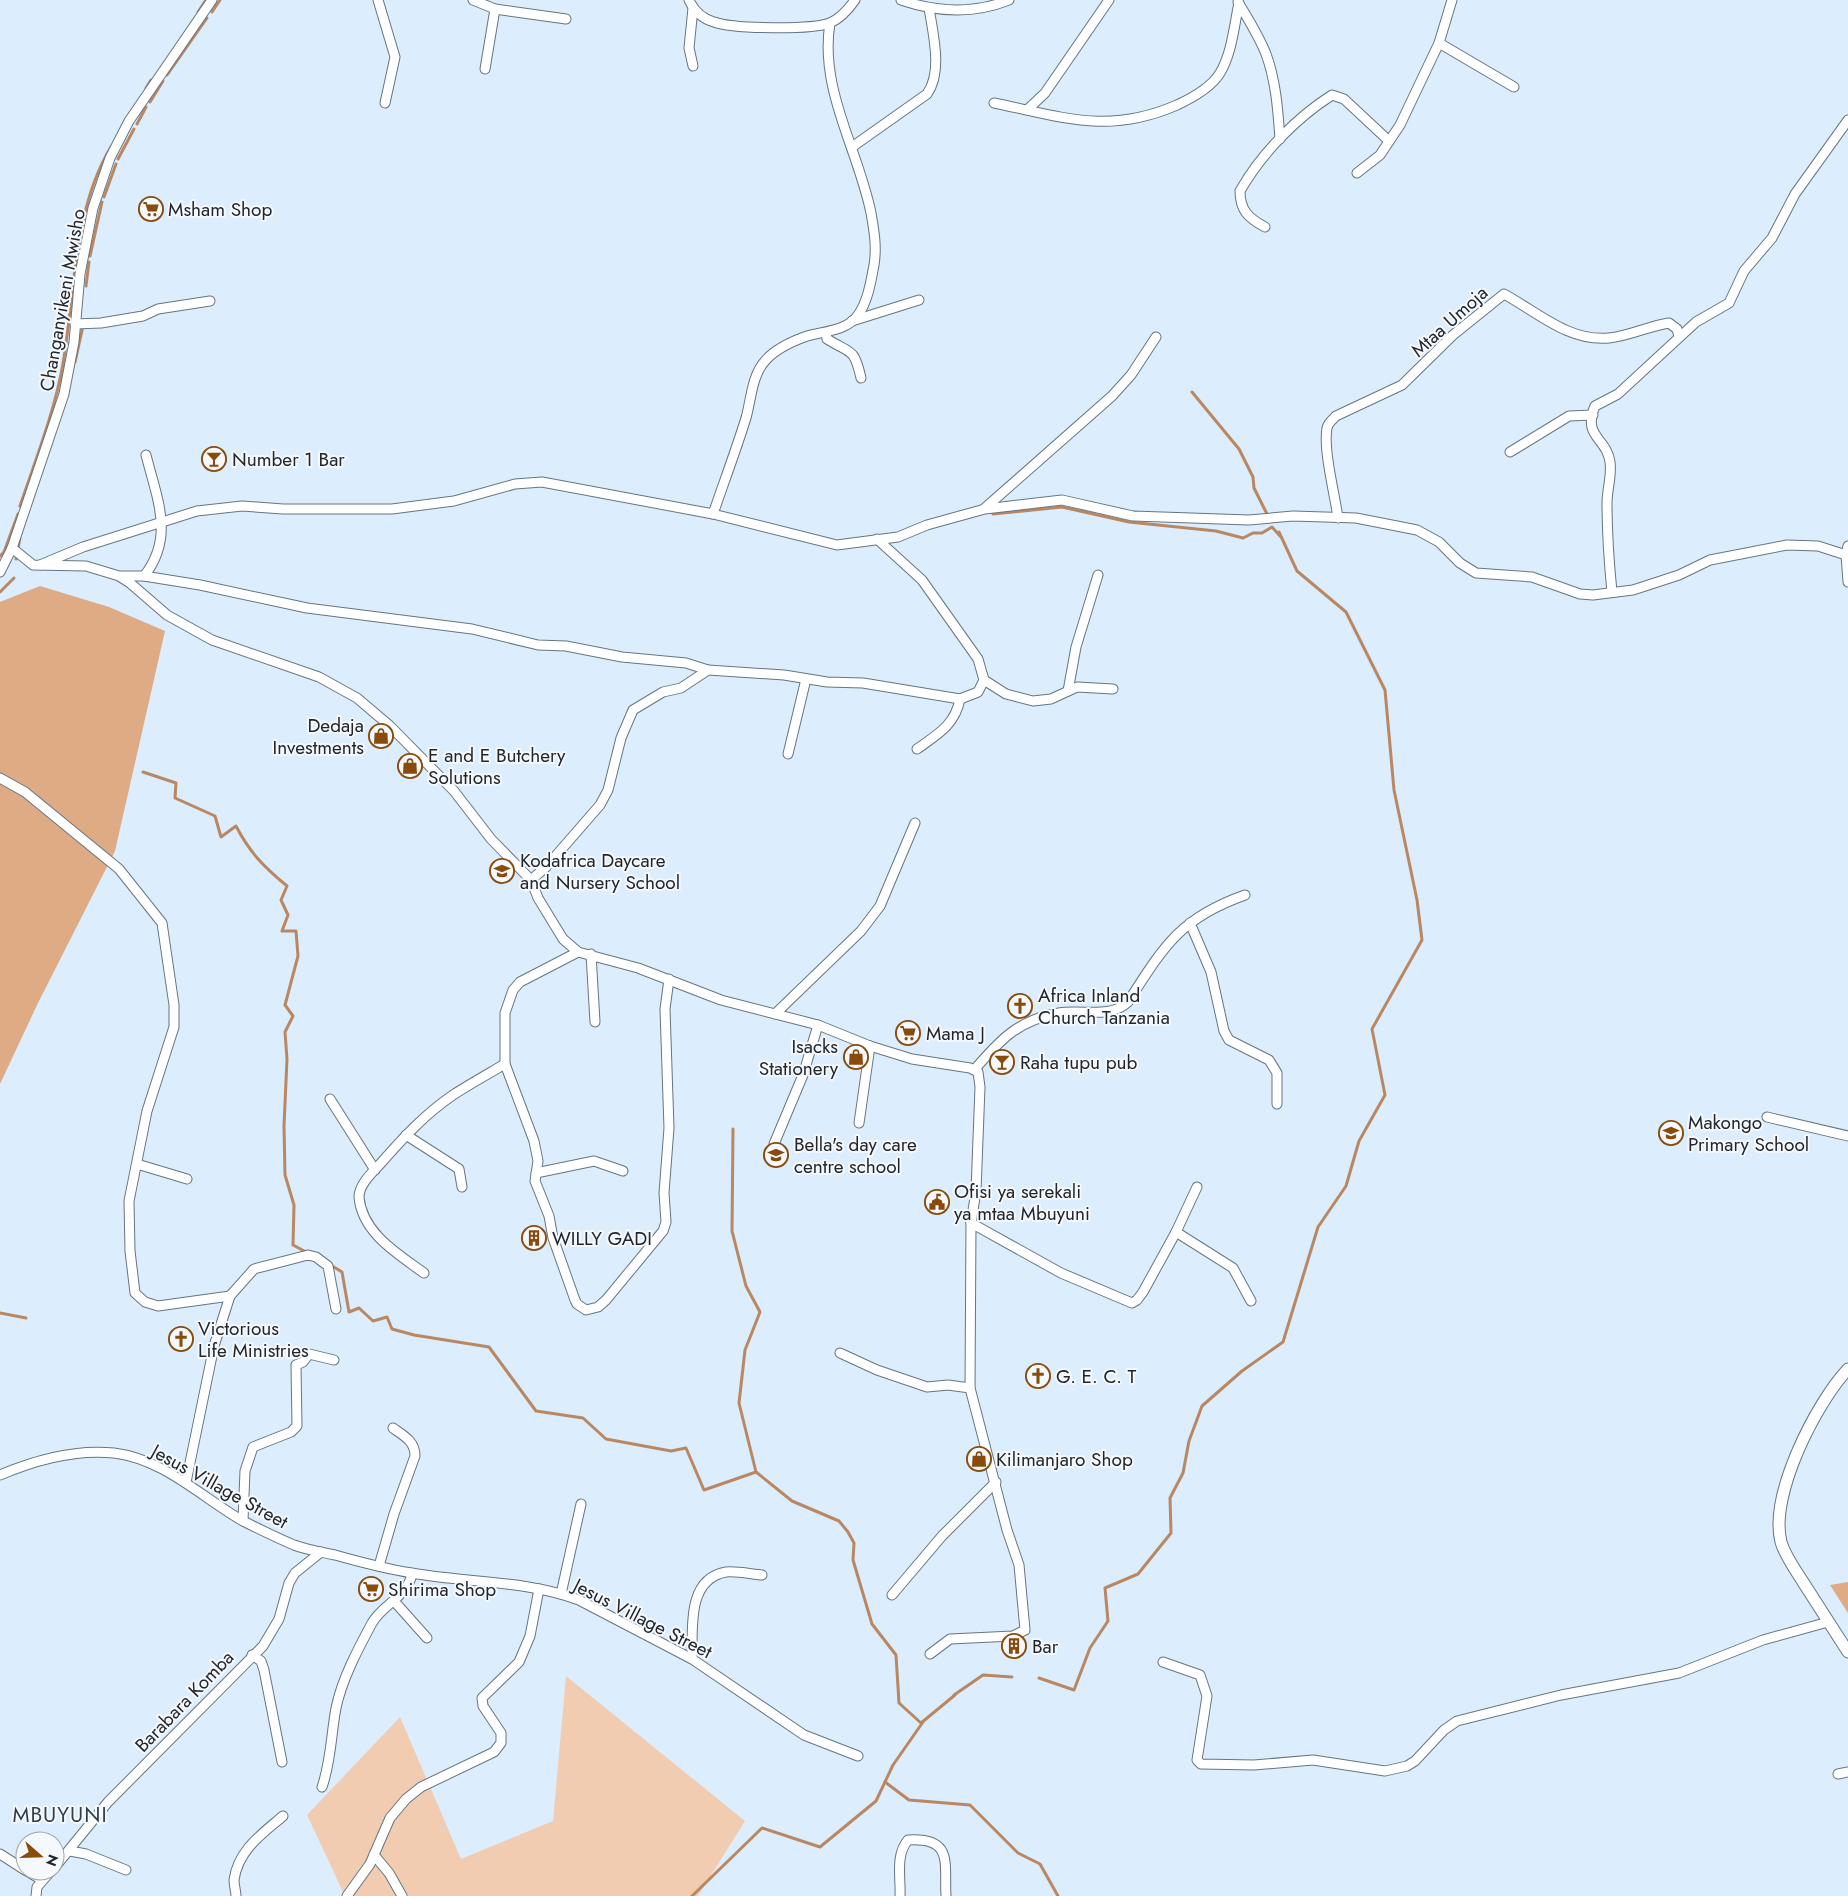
<svg xmlns="http://www.w3.org/2000/svg" width="1848" height="1896" font-family="Jost,sans-serif">
	<style>
		.green { fill: #f1ccb1 }
		.forest { fill: #deab84 }
		.lines { fill: none; stroke-linecap: round; stroke-linejoin: round }
		.stream { stroke: #b98862; stroke-width: 3 }
		.minor-casing { stroke: #667582; stroke-width: 11 }
		.tertiary-casing { stroke: #667582; stroke-width: 13 }
		.minor { stroke: #fff; stroke-width: 9 }
		.tertiary { stroke: #fff; stroke-width: 11 }
		.labels { text-anchor: middle; stroke-width: 4; stroke-linejoin: round; paint-order: stroke }
		.poi-label { font-size: 19px; fill: #20262c; stroke: #f5f8fc; text-anchor: start }
		.street-label { font-size: 19px; fill: #20262c; stroke: #f5f8fc }
		.quarter-label { font-size: 21px; letter-spacing: 1px; fill: #313e4b; stroke: #f5f8fc }
	</style>
	<rect width="100%" height="100%" fill="#dcedfd"/>
	<polygon class="green" points="566,1676 745,1821 698,1896 345,1896 307,1815 400,1717 461,1859 553,1821"/>
	<g class="forest">
		<polygon points="40,586 109,607 165,631 115,851 37,1005 0,1084 0,602"/>
		<polygon points="1848,1582 1848,1613 1830,1585"/>
	</g>
	<g class="lines">
		<g class="stream">
			<polyline points="198,12 206,0"/>
			<polyline points="212,12 220,0"/>
			<polyline points="167,75 207,18"/>
			<polyline points="146,88 151,80"/>
			<polyline points="150,102 163,81"/>
			<polyline points="137,124 146,107"/>
			<polyline points="118,159 134,129"/>
			<polyline points="104,197 116,164"/>
			<polyline points="90,256 102,202"/>
			<polyline points="86,286 89,262"/>
			<polyline points="75,362 83,326"/>
			<polyline points="1192,392 1239,449 1253,477 1254,488 1268,516"/>
			<path d="M20,506C35,462 55,410 63,364C75,294 73,209 111,147"/>
			<polyline points="993,514 1062,507 1129,522 1216,531 1243,538 1253,533 1262,533 1272,527 1280,536"/>
			<polyline points="0,556 4,552 18,514"/>
			<polyline points="16,559 20,538"/>
			<polyline points="0,592 14,578"/>
			<path d="M143,772L176,783L175,798L215,816L221,837L236,826C250,853 264,867 287,886L281,900L288,915L282,931H296L298,956L285,1005L293,1016L285,1032L287,1059L284,1126L285,1175L294,1205L293,1245L308,1253"/>
			<polyline points="733,1129 732,1231 746,1286 760,1312 745,1350 739,1403 756,1472"/>
			<polyline points="329,1264 342,1272 349,1312 359,1308 373,1321 387,1317 392,1329 414,1335 489,1347 536,1411 583,1418 606,1439 671,1451 686,1448 704,1490 756,1472 792,1501 839,1521 848,1532 854,1543 853,1560 872,1624 896,1655 899,1703 921,1723 955,1695"/>
			<polyline points="0,1313 26,1318"/>
			<polyline points="1039,1678 1074,1690 1090,1648 1108,1621 1105,1588 1138,1574 1171,1533 1170,1498 1183,1473 1189,1441 1202,1406 1242,1371 1283,1342 1318,1227 1346,1186 1359,1141 1385,1095 1372,1029 1422,940 1417,900 1394,790 1385,690 1346,612 1297,571 1279,532"/>
			<polyline points="954,1695 983,1675 1012,1677"/>
			<polyline points="885,1782 909,1800 970,1805 1018,1853 1040,1864 1058,1896"/>
			<polyline points="692,1896 762,1828 820,1847 876,1801 893,1765 923,1722"/>
		</g>
		<defs>
			<g id="minor">
				<polyline points="378,0 395,57 385,103"/>
				<polyline points="473,0 495,9 566,19"/>
				<path d="M689,0C694,11 703,19 714,22C733,29 811,30 830,23C841,18 848,10 855,0"/>
				<path d="M901,0C936,12 974,14 1009,0"/>
				<path d="M1238,2C1248,19 1259,36 1266,54C1276,81 1278,111 1280,139"/>
				<polyline points="1439,43 1514,87"/>
				<polyline points="693,66 689,48 693,8"/>
				<polyline points="485,69 495,9"/>
				<path d="M994,103C1063,117 1108,135 1177,105C1192,98 1211,88 1220,73C1232,53 1234,26 1239,3"/>
				<polyline points="1027,110 1045,93 1109,0"/>
				<path d="M852,147L927,94C943,72 933,34 929,8"/>
				<polyline points="1357,173 1380,155 1400,125 1439,43 1452,0"/>
				<path d="M1265,227C1248,218 1240,210 1240,191C1261,154 1296,118 1332,95L1344,99L1389,141"/>
				<polyline points="852,321 919,300"/>
				<polyline points="75,324 101,323 143,316 158,309 210,301"/>
				<path d="M826,333L827,339C851,354 854,347 861,378"/>
				<polyline points="1510,452 1569,416 1593,415"/>
				<polyline points="985,508 1112,396 1131,375 1156,337"/>
				<path d="M713,514C724,482 736,450 746,418C751,400 752,375 765,361C774,350 793,341 807,336C824,331 847,331 858,315C868,301 871,281 874,265C877,247 874,230 871,213C858,149 819,89 830,23"/>
				<path d="M1338,518C1335,495 1323,450 1327,428C1328,423 1332,420 1336,416L1402,385L1453,335L1504,294C1537,312 1569,342 1609,338C1629,336 1649,326 1669,323L1677,329L1679,337"/>
				<polyline points="1848,546 1846,555 1848,582"/>
				<polyline points="12,548 33,565 86,566 119,576 130,583 167,615 212,640 319,677 357,698 390,726 454,791 491,839 531,880 538,898 563,939 578,952 638,968 721,1000 818,1025 870,1046 912,1059 970,1068 978,1072 980,1087 976,1191 971,1223 970,1388 1007,1530 1019,1565 1025,1630 1013,1636 950,1639 930,1654"/>
				<polyline points="40,565 83,547 197,511 242,506 283,509 392,509 454,501 515,484 542,482 713,514 837,545 898,537 927,525 985,509 1062,500 1133,516 1249,520 1293,516 1356,518 1417,530 1439,542 1460,563 1476,573 1532,577 1580,594 1593,595 1633,590 1679,575 1710,560 1787,545 1818,546 1846,555"/>
				<polyline points="0,572 12,548 64,394 74,342 80,274 93,208 110,158 129,121 212,0"/>
				<polyline points="121,576 144,576 200,585 307,608 472,629 538,645 566,646 622,657 686,663 708,670 784,675 827,682 863,683 960,699 978,692 984,680 978,659 922,580 877,539"/>
				<path d="M144,576C175,537 157,499 146,455"/>
				<path d="M1612,592C1609,562 1607,533 1607,503C1607,489 1612,476 1610,462C1607,438 1582,437 1595,406L1618,394L1696,322L1729,303L1744,271L1772,238L1795,194L1848,120"/>
				<polyline points="984,680 1006,694 1033,701 1051,699 1077,687 1113,689"/>
				<polyline points="1068,691 1076,647 1098,575"/>
				<path d="M917,749C938,734 955,725 960,699"/>
				<polyline points="788,754 806,679"/>
				<polyline points="0,778 25,792 119,869 162,923 174,1005 174,1027 147,1111 129,1201 130,1251 135,1293 145,1302 158,1306 230,1296"/>
				<polyline points="531,880 546,867 600,805 608,790 621,738 633,710 663,692 681,688 708,670"/>
				<polyline points="1190,923 1211,972 1224,1031 1229,1040 1269,1060 1277,1073 1277,1104"/>
				<polyline points="578,952 520,982 513,990 505,1013 505,1064 534,1141 538,1161 535,1181 549,1216 553,1238 575,1300 577,1304 586,1310 598,1307 606,1300 663,1231 666,1222 664,1193 669,1128 665,1009 669,979"/>
				<polyline points="591,954 595,1022"/>
				<polyline points="775,1014 861,931 880,906 915,823"/>
				<path d="M975,1069C1000,1040 1018,1020 1059,1013C1082,1009 1110,1019 1128,1002C1164,946 1180,918 1245,895"/>
				<polyline points="330,1099 375,1170"/>
				<polyline points="1767,1117 1848,1136"/>
				<polyline points="859,1123 870,1046"/>
				<polyline points="406,1135 459,1169 462,1187"/>
				<polyline points="774,1144 803,1075 818,1025"/>
				<polyline points="137,1164 187,1179"/>
				<polyline points="536,1173 594,1161 623,1171"/>
				<polyline points="971,1223 1061,1273 1132,1303 1137,1300 1143,1292 1176,1232 1197,1187"/>
				<polyline points="1176,1232 1233,1268 1251,1301"/>
				<path d="M424,1273C398,1254 362,1233 359,1197C359,1184 373,1172 381,1163C403,1138 425,1114 453,1095C470,1084 488,1074 505,1064"/>
				<polyline points="840,1353 877,1370 927,1387 948,1385 970,1388"/>
				<path d="M0,1475C35,1460 76,1449 114,1453C164,1459 201,1497 243,1521C259,1529 277,1538 294,1545C307,1550 321,1552 335,1555C360,1562 386,1569 412,1573C467,1583 526,1580 579,1600L692,1659L804,1735L858,1756"/>
				<polyline points="186,1482 214,1346 230,1296 254,1269 308,1255 316,1257 328,1266 336,1309"/>
				<polyline points="243,1520 245,1471 253,1447 291,1432 297,1426 296,1365 303,1362 309,1354 334,1360"/>
				<path d="M379,1566L394,1514L415,1456C415,1441 404,1436 393,1428"/>
				<polyline points="561,1594 581,1504"/>
				<polyline points="892,1595 942,1536 996,1482"/>
				<polyline points="394,1601 427,1638"/>
				<polyline points="252,1655 261,1661 264,1670 282,1762"/>
				<path d="M692,1659C693,1630 686,1579 726,1572C737,1571 751,1574 762,1575"/>
				<polyline points="1163,1662 1200,1675 1207,1696 1197,1760 1201,1764 1254,1765 1313,1760 1385,1771 1407,1766 1415,1761 1444,1730 1457,1721 1561,1695 1679,1673 1763,1640 1828,1622"/>
				<polyline points="1838,1774 1848,1772"/>
				<path d="M322,1787C331,1762 331,1735 336,1708C342,1679 358,1649 372,1623C383,1604 407,1597 412,1574"/>
				<polyline points="70,1851 86,1854 126,1870"/>
				<polyline points="0,1854 25,1870"/>
				<polyline points="374,1855 389,1873 402,1896"/>
				<polyline points="55,1867 108,1802 263,1646 279,1619 289,1583 295,1573 321,1552"/>
				<polyline points="27,1871 42,1880"/>
				<polyline points="36,1896 37,1887 51,1871"/>
				<path d="M236,1896C236,1891 234,1886 234,1880C238,1850 262,1834 283,1816"/>
				<polyline points="347,1896 370,1864 390,1818 406,1799 421,1787 494,1752 501,1743 501,1733 483,1706 482,1698 519,1662 530,1636 539,1589"/>
				<path d="M900,1896C901,1878 895,1855 908,1840C954,1837 944,1864 946,1896"/>
			</g>
			<path id="tertiary" d="M1848,1369C1816,1403 1769,1495 1781,1542C1785,1556 1795,1569 1803,1582C1818,1605 1833,1629 1848,1652"/>
		</defs>
		<use href="#minor" class="minor-casing"/>
		<use href="#tertiary" class="tertiary-casing"/>
		<use href="#minor" class="minor"/>
		<use href="#tertiary" class="tertiary"/>
	</g>
	<defs>
		<symbol id="supermarket-ring" viewBox="-11 -11 22 22"><circle r="9.5" fill="#f5f8fc" stroke="#884b0a" stroke-width="1.5"/><path d="M-6-5.5h2.5l.6 2H6L4.5 2H-2.5L-4.4-4H-6ZM-1.5 3.2a1.3 1.3 0 1 0 .1 0ZM3 3.2a1.3 1.3 0 1 0 .1 0Z" fill="#884b0a"/></symbol>
		<symbol id="bar-ring" viewBox="-11 -11 22 22"><circle r="9.5" fill="#f5f8fc" stroke="#884b0a" stroke-width="1.5"/><path d="M-6-5H6L.8 .8V4.5H3.5V6h-7V4.5H-.8V.8Z" fill="#884b0a"/></symbol>
		<symbol id="shop-ring" viewBox="-11 -11 22 22"><circle r="9.5" fill="#f5f8fc" stroke="#884b0a" stroke-width="1.5"/><path d="M-5-2.5h2.3a2.7 3.5 0 0 1 5.4 0H5L5.5 6h-11ZM-1.5-2.5h3a1.5 2.3 0 0 0-3 0Z" fill="#884b0a"/></symbol>
		<symbol id="school-ring" viewBox="-11 -11 22 22"><circle r="9.5" fill="#f5f8fc" stroke="#884b0a" stroke-width="1.5"/><path d="M0-5L7-2L0 1L-7-2ZM-4 1L0 2.5L4 1V4Q0 6-4 4Z" fill="#884b0a"/></symbol>
		<symbol id="church-ring" viewBox="-11 -11 22 22"><circle r="9.5" fill="#f5f8fc" stroke="#884b0a" stroke-width="1.5"/><path d="M-1.2-6h2.4v3.5h3.3v2.4h-3.3V6h-2.4V-.1h-3.3v-2.4h3.3Z" fill="#884b0a"/></symbol>
		<symbol id="civic-ring" viewBox="-11 -11 22 22"><circle r="9.5" fill="#f5f8fc" stroke="#884b0a" stroke-width="1.5"/><path d="M-.6-6.5H3V-4.5H.6V-3L4-1V1h2V6H-6V1h2V-1L-.6-3ZM-1.2 2.5V6h2.4V2.5Z" fill="#884b0a"/></symbol>
		<symbol id="building-ring" viewBox="-11 -11 22 22"><circle r="9.5" fill="#f5f8fc" stroke="#884b0a" stroke-width="1.5"/><path d="M-4-6H4V6H1V3H-1V6H-4ZM-2.5-4.3h1.7v1.8h-1.7ZM.8-4.3h1.7v1.8H.8ZM-2.5-1h1.7V.8h-1.7ZM.8-1h1.7V.8H.8Z" fill="#884b0a"/></symbol>
	</defs>
	<g fill-rule="evenodd">
		<use href="#supermarket-ring" x="137" y="195" width="28" height="28"/>
		<use href="#bar-ring" x="200" y="445" width="28" height="28"/>
		<use href="#shop-ring" x="367" y="722" width="28" height="28"/>
		<use href="#shop-ring" x="396" y="752" width="28" height="28"/>
		<use href="#school-ring" x="488" y="857" width="28" height="28"/>
		<use href="#church-ring" x="1006" y="992" width="28" height="28"/>
		<use href="#supermarket-ring" x="894" y="1019" width="28" height="28"/>
		<use href="#shop-ring" x="842" y="1043" width="28" height="28"/>
		<use href="#bar-ring" x="988" y="1048" width="28" height="28"/>
		<use href="#school-ring" x="1657" y="1119" width="28" height="28"/>
		<use href="#school-ring" x="762" y="1141" width="28" height="28"/>
		<use href="#civic-ring" x="923" y="1188" width="28" height="28"/>
		<use href="#building-ring" x="520" y="1224" width="28" height="28"/>
		<use href="#church-ring" x="167" y="1325" width="28" height="28"/>
		<use href="#church-ring" x="1024" y="1362" width="28" height="28"/>
		<use href="#shop-ring" x="965" y="1445" width="28" height="28"/>
		<use href="#supermarket-ring" x="357" y="1575" width="28" height="28"/>
		<use href="#building-ring" x="1000" y="1632" width="28" height="28"/>
	</g>
	<g class="labels">
		<g class="poi-label">
			<text x="168" y="216">Msham Shop</text>
			<text x="232" y="466">Number 1 Bar</text>
			<text x="364" y="732" text-anchor="end">Dedaja<tspan x="364" dy="22">Investments</tspan></text>
			<text x="428" y="762">E and E Butchery<tspan x="428" dy="22">Solutions</tspan></text>
			<text x="520" y="867">Kodafrica Daycare<tspan x="520" dy="22">and Nursery School</tspan></text>
			<text x="1038" y="1002">Africa Inland<tspan x="1038" dy="22">Church Tanzania</tspan></text>
			<text x="926" y="1040">Mama J</text>
			<text x="838" y="1053" text-anchor="end">Isacks<tspan x="838" dy="22">Stationery</tspan></text>
			<text x="1020" y="1069">Raha tupu pub</text>
			<text x="1688" y="1129">Makongo<tspan x="1688" dy="22">Primary School</tspan></text>
			<text x="794" y="1151">Bella's day care<tspan x="794" dy="22">centre school</tspan></text>
			<text x="954" y="1198">Ofisi ya serekali<tspan x="954" dy="22">ya mtaa Mbuyuni</tspan></text>
			<text x="552" y="1245">WILLY GADI</text>
			<text x="198" y="1335">Victorious<tspan x="198" dy="22">Life Ministries</tspan></text>
			<text x="1056" y="1383">G. E. C. T</text>
			<text x="996" y="1466">Kilimanjaro Shop</text>
			<text x="388" y="1596">Shirima Shop</text>
			<text x="1032" y="1653">Bar</text>
		</g>
		<g class="street-label">
			<text transform="translate(62 300) rotate(-80)" y="7">Changanyikeni Mwisho</text>
			<text transform="translate(1449 321) rotate(-42)" y="7">Mtaa Umoja</text>
			<text transform="translate(220 1486) rotate(29)" y="7">Jesus Village Street</text>
			<text transform="translate(643 1618) rotate(27)" y="7">Jesus Village Street</text>
			<text transform="translate(184 1701) rotate(-46)" y="7">Barabara Komba</text>
		</g>
		<g class="quarter-label">
			<text x="60" y="1822">MBUYUNI</text>
		</g>
	</g>
	<g transform="translate(40 1856) rotate(110)"><circle r="24" fill="#f5f8fc" stroke="#a0a4a9"/>
	<path d="M0-4L9 19L0 12L-9 19Z" fill="#884b0a"/>
	<text y="-8" font-size="14" font-weight="bold" text-anchor="middle" fill="#20262c">N</text>
	</g>
</svg>
